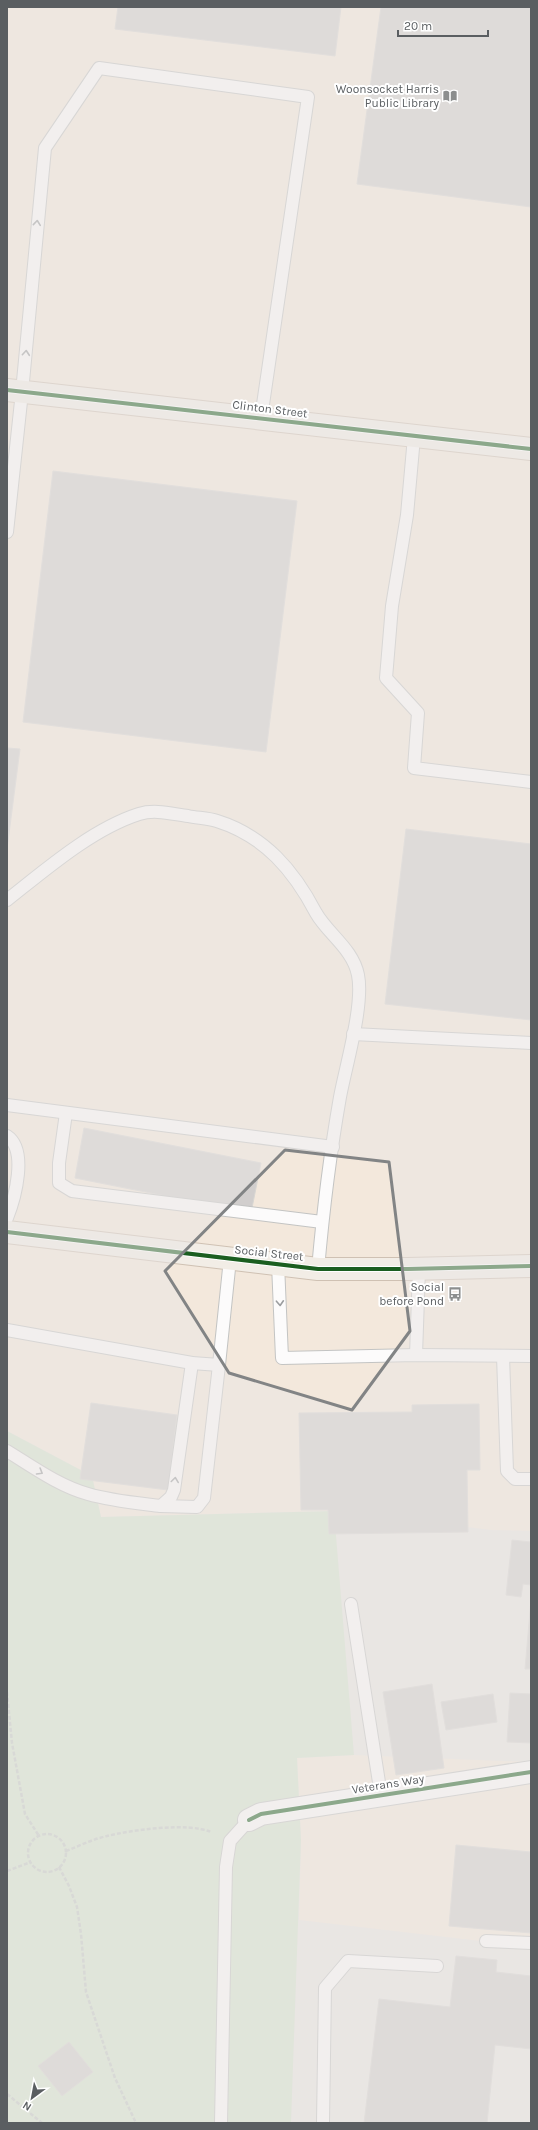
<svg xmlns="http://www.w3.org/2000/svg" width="538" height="2130" font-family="Karla,sans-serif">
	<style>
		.commercial { fill: #f3e8dc }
		.green { fill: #d6e4cf }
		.building { fill: #d1cecd; stroke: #d8d6d2 }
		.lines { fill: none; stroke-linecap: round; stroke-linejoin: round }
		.service-casing { stroke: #c3c4c3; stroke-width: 14 }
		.minor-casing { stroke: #c3c4c3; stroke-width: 24 }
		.primary-casing { stroke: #cfc1b3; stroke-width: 24 }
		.path { stroke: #c4c9c6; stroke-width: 2.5; stroke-dasharray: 4 2; stroke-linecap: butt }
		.service { stroke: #fcfbfb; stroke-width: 12 }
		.minor { stroke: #fcfbfb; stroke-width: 22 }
		.primary { stroke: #f2ede6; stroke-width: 22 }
		.cycleway-casing { stroke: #fff; stroke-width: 6 }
		.cycleway { stroke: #1b5e20; stroke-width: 4 }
		.oneway { stroke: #9b9d9f }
		.marked { fill: none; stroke: #828485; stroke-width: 3; stroke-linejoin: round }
		.labels { text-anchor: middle; stroke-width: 4; stroke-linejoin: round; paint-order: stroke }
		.poi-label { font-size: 12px; fill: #5a5e61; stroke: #fff; text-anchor: end }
		.street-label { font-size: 12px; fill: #5a5e61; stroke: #fff }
	</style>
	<rect width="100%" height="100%" fill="#e9e6e3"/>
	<g class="commercial">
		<polygon points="7,7 531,7 531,1531 491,1530 334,1511 101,1517 92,1476 7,1431"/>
		<polygon points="354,1755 531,1762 531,1947 299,1920 301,1840 297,1758"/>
	</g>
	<polygon class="green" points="7,1431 92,1476 101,1517 334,1511 354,1755 297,1758 301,1840 291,2123 7,2123"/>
	<g class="building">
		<polygon points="118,7 341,7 335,56 115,29"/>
		<polygon points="381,7 531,7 531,207 357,184"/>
		<polygon points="53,471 297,501 266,752 23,722"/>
		<polygon points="7,748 20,749 7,849"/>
		<polygon points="406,829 531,844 531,1020 385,1004"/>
		<polygon points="84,1128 261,1163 251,1213 75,1178"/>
		<polygon points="91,1403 177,1415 168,1490 80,1479"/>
		<polygon points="479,1404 480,1470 467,1470 468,1532 329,1534 328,1510 301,1510 299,1413 412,1412 412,1405"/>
		<polygon points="512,1540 531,1542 531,1585 523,1584 521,1597 506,1595"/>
		<polygon points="531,1600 531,1669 525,1669"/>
		<polygon points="432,1684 444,1768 396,1775 383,1692"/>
		<polygon points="510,1693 531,1694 531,1743 507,1742"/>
		<polygon points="493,1694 497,1722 446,1730 441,1702"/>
		<polygon points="456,1845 531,1852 531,1933 449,1926"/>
		<polygon points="456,1956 497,1960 496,1972 531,1976 531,2049 495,2045 487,2123 364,2123 379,1999 450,2007"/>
		<polygon points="69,2042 93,2072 62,2096 38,2066"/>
	</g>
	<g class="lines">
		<defs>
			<g id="service">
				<polyline points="414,437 407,515 392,606 386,678 418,713 414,768 531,782"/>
				<polyline points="7,532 22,392 45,148 99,68 308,97 261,418"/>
				<path d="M7,900C45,870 92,829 139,814C155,809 172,814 188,816C197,818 208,818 217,821C265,836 294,871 316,913C328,934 353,949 358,975C364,1005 346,1065 340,1097C330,1154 323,1212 318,1269"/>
				<polyline points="353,1034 531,1043"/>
				<polyline points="7,1105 333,1147"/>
				<polyline points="66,1113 59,1163 59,1183 72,1191 322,1222"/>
				<path d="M7,1136C28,1150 15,1198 7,1218"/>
				<polyline points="278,1264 282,1358 416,1355 531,1356"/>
				<polyline points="7,1330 192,1363 219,1365 230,1259"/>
				<polyline points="416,1355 419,1269"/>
				<polyline points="503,1356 507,1471 515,1479 531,1479"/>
				<path d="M7,1451C33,1467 59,1486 88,1494C112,1501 137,1503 161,1506L171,1497L174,1490L192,1363"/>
				<polyline points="161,1506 197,1507 204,1498 219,1365"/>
				<polyline points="351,1604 381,1795"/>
				<polyline points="486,1941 531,1943"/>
				<polyline points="221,2123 226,1867 230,1841 249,1820"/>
				<polyline points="323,2123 325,1988 348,1961 437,1966"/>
			</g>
			<polyline id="minor" points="249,1820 261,1814 531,1772"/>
			<g id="primary">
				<polyline points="7,390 531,449"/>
				<polyline points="7,1232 318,1269 408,1269 531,1266"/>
			</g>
		</defs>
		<use href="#service" class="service-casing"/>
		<use href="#minor" class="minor-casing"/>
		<use href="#primary" class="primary-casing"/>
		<g class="path">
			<polyline points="7,1692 12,1743 25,1814 39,1836"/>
			<circle cx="47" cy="1853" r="19"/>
			<path d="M66,1851C79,1846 93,1839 107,1836C132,1830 188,1822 211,1832"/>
			<polyline points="59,1867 69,1886 77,1907 81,1934 86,1992 115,2078 136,2123"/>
			<polyline points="7,1871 31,1862"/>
			<polyline points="7,2094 42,2123"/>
		</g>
		<use href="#service" class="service"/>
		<use href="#minor" class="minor"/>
		<use href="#primary" class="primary"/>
		<defs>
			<g id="cycleway">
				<polyline points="7,390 531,449"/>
				<polyline points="7,1232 318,1269 408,1269 531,1266"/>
				<polyline points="249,1820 261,1814 531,1772"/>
			</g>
		</defs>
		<use href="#cycleway" class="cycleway-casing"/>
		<use href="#cycleway" class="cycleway"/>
	</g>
	<defs><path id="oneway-chevron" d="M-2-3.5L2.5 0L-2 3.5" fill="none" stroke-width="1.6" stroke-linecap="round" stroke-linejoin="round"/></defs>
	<g class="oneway">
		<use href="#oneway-chevron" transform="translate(37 223) rotate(-84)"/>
		<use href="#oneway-chevron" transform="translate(26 353) rotate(-85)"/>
		<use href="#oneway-chevron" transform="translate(280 1303) rotate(87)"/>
		<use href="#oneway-chevron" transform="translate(40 1472) rotate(31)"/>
		<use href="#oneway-chevron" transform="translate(175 1480) rotate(-82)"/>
	</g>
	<path d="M0 0H538V2130H0ZM285,1150L389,1162L410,1331L352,1410L229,1373L165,1271Z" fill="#e9e6e3" fill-opacity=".55" fill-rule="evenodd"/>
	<path class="marked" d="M285,1150L389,1162L410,1331L352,1410L229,1373L165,1271Z"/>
	<defs>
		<symbol id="library-bare" viewBox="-9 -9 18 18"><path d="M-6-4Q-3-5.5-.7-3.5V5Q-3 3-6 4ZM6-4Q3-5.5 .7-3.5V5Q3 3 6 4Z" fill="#8c8e8e" stroke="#fff" stroke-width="2.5" paint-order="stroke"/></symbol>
		<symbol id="bus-bare" viewBox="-9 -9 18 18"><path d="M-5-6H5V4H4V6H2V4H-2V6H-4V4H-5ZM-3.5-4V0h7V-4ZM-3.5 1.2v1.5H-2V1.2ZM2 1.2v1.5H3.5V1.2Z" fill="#8c8e8e" stroke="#fff" stroke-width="2.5" paint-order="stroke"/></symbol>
	</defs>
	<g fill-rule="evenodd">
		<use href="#library-bare" x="440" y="86" width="20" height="20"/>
		<use href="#bus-bare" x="445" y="1284" width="20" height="20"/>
	</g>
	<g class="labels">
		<g class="poi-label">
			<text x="439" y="93">Woonsocket Harris<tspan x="439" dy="14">Public Library</tspan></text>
			<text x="444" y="1291">Social<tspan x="444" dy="14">before Pond</tspan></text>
		</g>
		<g class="street-label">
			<text transform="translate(270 409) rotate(7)" y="4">Clinton Street</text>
			<text transform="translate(269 1253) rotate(6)" y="4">Social Street</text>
			<text transform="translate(388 1784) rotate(-9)" y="4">Veterans Way</text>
		</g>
	</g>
	<rect width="538" height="2130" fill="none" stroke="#5a5e61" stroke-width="16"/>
	<g transform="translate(32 2098) rotate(212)" stroke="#ffffff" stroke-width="3" paint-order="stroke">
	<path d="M0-3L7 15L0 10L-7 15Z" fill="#5a5e61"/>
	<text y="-6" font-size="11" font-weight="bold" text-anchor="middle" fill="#5a5e61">N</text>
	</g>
	<path d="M398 30v6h90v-6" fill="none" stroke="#5a5e61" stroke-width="2"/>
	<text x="404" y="30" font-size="12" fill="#5a5e61" stroke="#ffffff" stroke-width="3" paint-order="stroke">20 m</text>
</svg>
